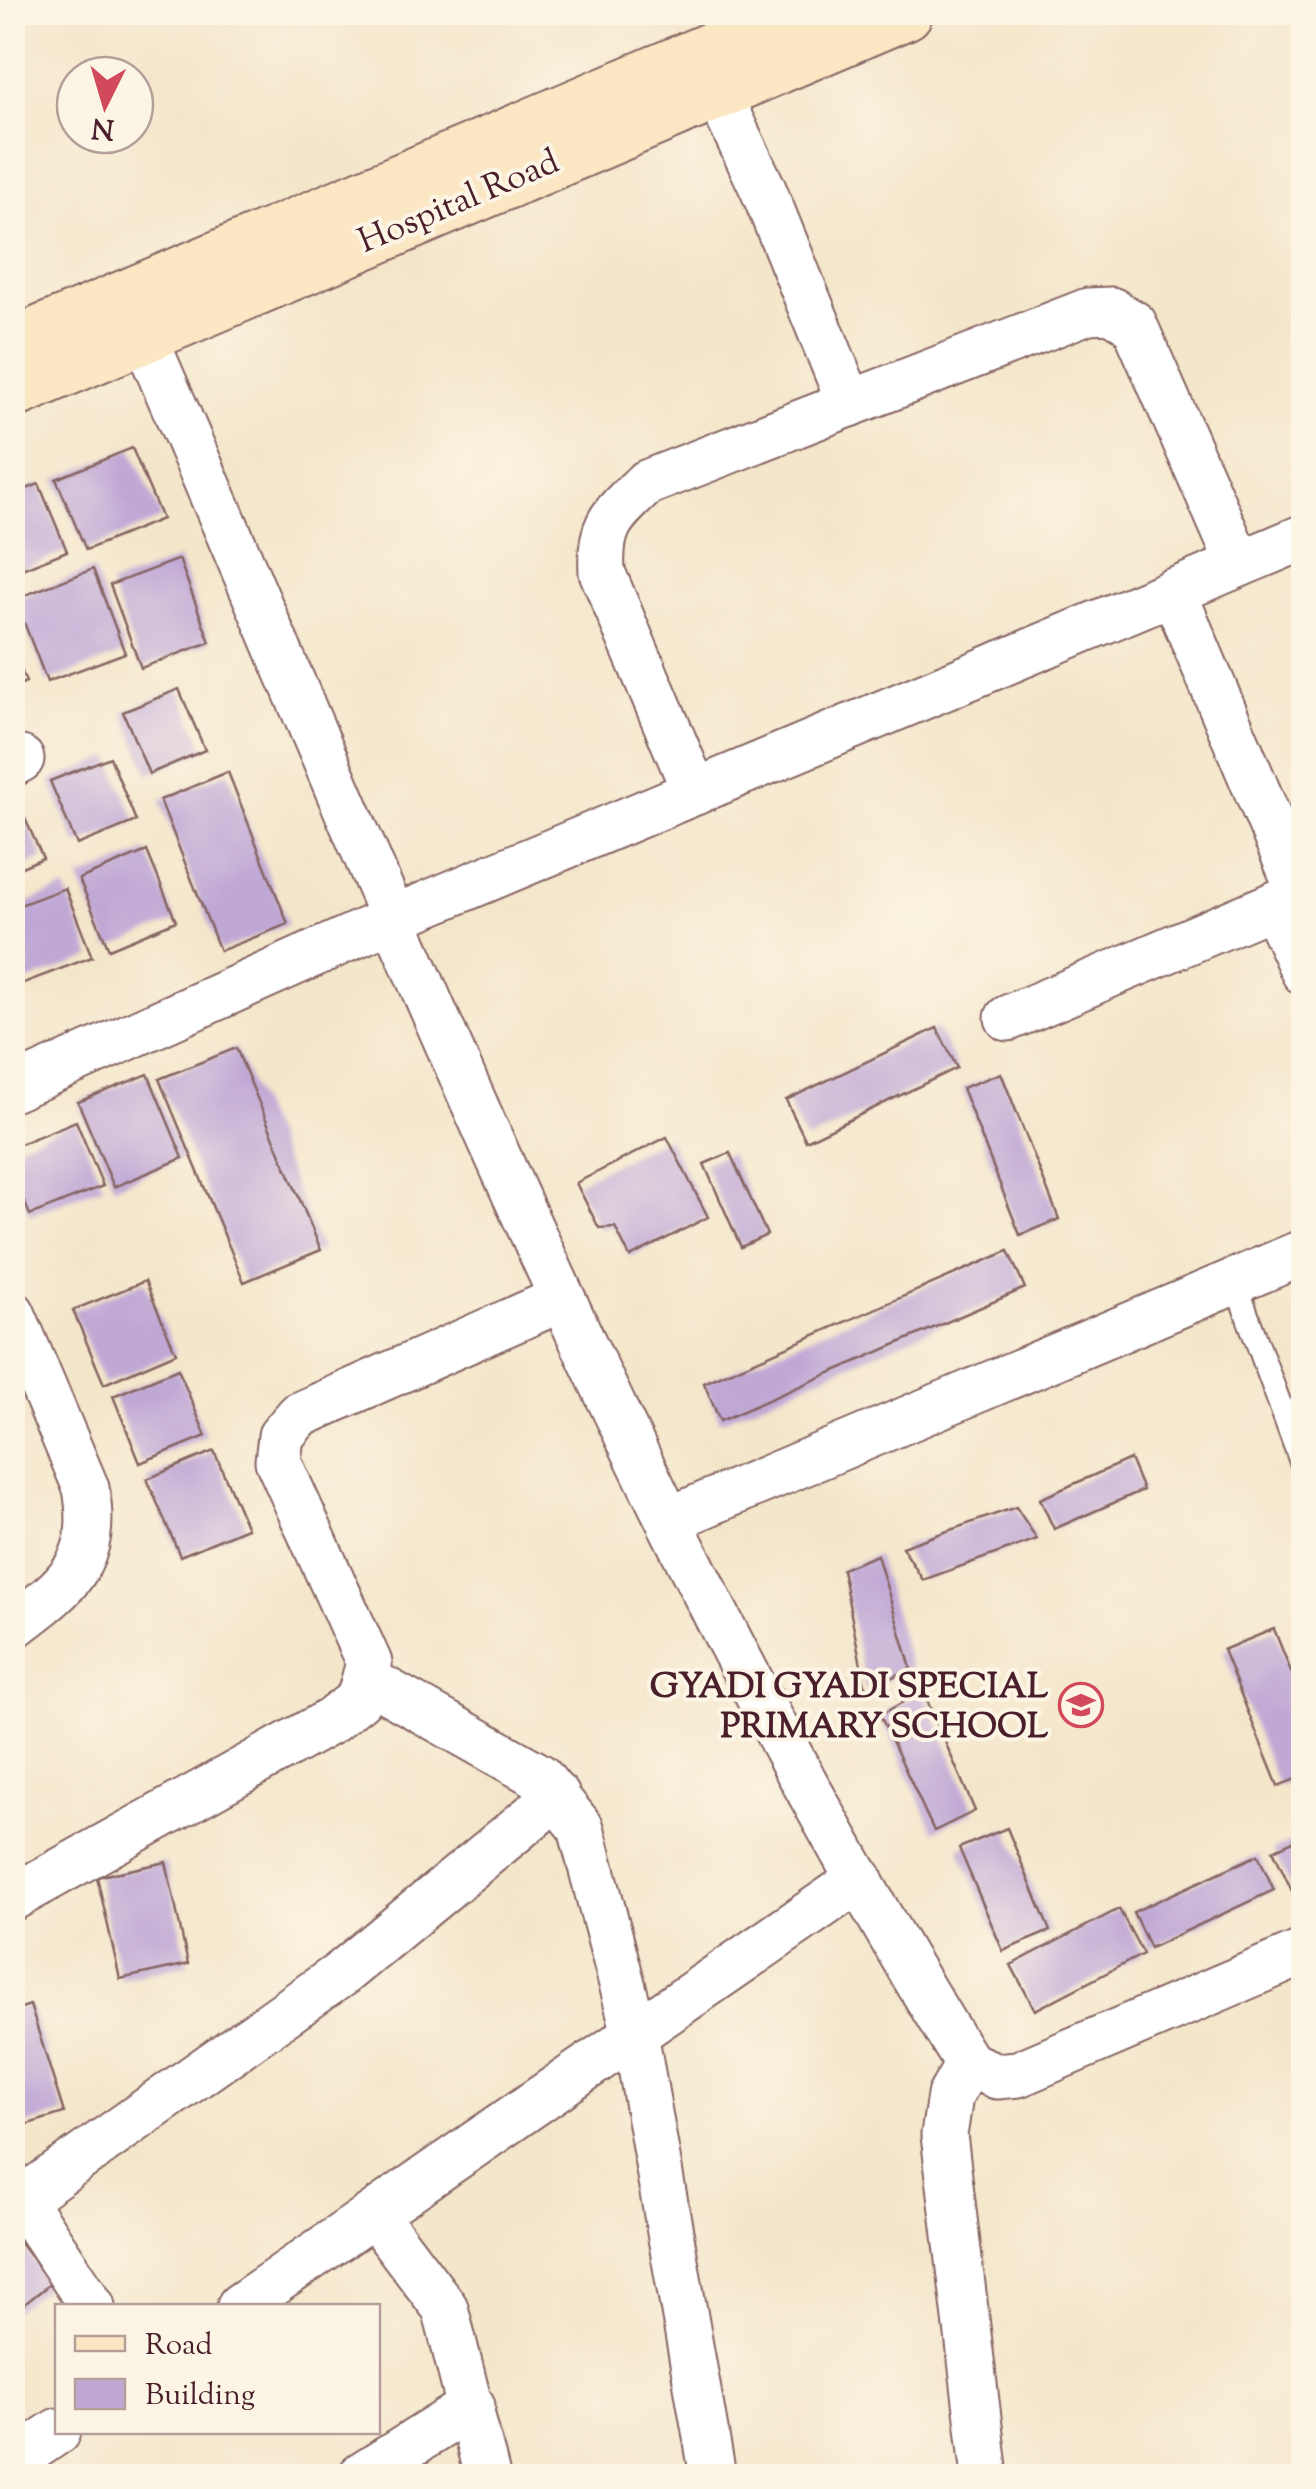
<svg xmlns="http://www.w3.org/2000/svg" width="1316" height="2489" font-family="'Sorts Mill Goudy',serif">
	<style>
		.building { fill: #c0a8d5 }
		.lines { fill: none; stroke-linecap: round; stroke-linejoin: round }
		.service-casing { stroke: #866563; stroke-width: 26 }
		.minor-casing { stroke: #866563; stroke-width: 49 }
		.secondary-casing { stroke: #866563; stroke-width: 59 }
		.service { stroke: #fff; stroke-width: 22 }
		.minor { stroke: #fff; stroke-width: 45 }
		.secondary { stroke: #fbe7c3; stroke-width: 55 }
		.labels { text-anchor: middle; stroke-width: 8; stroke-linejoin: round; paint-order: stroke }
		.street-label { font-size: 35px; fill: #4a1f2b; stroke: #fcf5e5 }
		.poi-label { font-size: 35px; font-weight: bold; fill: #4a1f2b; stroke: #fcf5e5; text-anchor: end }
	</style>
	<rect width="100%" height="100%" fill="#fcf5e5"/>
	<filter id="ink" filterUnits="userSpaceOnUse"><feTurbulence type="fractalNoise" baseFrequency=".01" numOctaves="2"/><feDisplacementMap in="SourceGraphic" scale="20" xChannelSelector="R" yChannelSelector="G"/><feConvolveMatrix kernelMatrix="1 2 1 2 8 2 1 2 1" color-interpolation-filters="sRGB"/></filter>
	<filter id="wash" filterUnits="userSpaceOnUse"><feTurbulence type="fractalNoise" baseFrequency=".0048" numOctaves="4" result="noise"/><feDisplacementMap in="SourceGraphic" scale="40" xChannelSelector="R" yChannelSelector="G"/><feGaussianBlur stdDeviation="2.25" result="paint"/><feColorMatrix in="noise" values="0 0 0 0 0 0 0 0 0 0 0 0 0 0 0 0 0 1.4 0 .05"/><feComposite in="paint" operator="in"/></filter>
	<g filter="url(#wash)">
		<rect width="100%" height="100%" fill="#f4e6ca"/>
		<g id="blocks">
			<g class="building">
				<polygon points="132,448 162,519 86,550 56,479"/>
				<polygon points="39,484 67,551 12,573 12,495"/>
				<polygon points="179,559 210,642 141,668 110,585"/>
				<polygon points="93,569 125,653 47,682 15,599"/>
				<polygon points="12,648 26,682 12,688"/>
				<polygon points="179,689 205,750 149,774 123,712"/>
				<polygon points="110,757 136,821 77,845 50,781"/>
				<polygon points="228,772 288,924 220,951 160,800"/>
				<polygon points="12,790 43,858 12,871"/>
				<polygon points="147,851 176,921 109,949 79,879"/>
				<polygon points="65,888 92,957 21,984 12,961 12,908"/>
				<polygon points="937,1028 957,1068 806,1141 786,1100"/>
				<polygon points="236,1048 321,1250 244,1282 159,1079"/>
				<polygon points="1001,1073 1059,1219 1020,1235 962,1088"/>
				<polygon points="148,1074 183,1158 114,1187 78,1102"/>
				<polygon points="76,1121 103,1186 30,1215 12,1173 12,1147"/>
				<polygon points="667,1137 708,1217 630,1257 615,1227 599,1228 576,1183"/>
				<polygon points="730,1153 767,1235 741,1247 704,1164"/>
				<polygon points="1008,1251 1025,1288 720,1421 704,1383"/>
				<polygon points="145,1281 176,1353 104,1384 73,1310"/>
				<polygon points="178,1369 206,1436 140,1463 113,1396"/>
				<polygon points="214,1451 247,1528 180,1556 147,1479"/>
				<polygon points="1130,1459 1143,1490 1054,1529 1040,1499"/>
				<polygon points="1016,1507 1037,1539 923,1580 902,1547"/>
				<polygon points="877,1555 911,1668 866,1690 842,1569"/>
				<polygon points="1274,1629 1304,1704 1304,1776 1278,1786 1223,1650"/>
				<polygon points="923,1691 975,1811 934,1831 880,1715"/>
				<polygon points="1007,1828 1050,1931 1003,1951 959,1848"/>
				<polygon points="1304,1836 1304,1888 1293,1893 1273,1850"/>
				<polygon points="1258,1855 1274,1890 1150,1948 1133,1912"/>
				<polygon points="166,1862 188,1964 120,1979 97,1877"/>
				<polygon points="1119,1909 1143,1954 1035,2010 1011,1965"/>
				<polygon points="30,2005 64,2113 12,2129 12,2011"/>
				<polygon points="15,2237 51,2283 12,2314 12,2239"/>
			</g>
		</g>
	</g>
	<g filter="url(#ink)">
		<use href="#blocks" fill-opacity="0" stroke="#866563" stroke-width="2.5"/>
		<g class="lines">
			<defs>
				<polyline id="service" points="1235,1282 1304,1470"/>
				<g id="minor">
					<polyline points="717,92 763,189 850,404"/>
					<path d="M143,334C397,919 630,1520 968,2064L997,2076L1018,2074L1304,1952"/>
					<polyline points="1173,591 1300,893"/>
					<polyline points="12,764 21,759"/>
					<path d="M695,792L602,572C599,524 613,515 646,483L1088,311L1111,310L1134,324L1239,564"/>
					<polyline points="1273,905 1304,972"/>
					<polyline points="1008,1018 1304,892"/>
					<polyline points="12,1089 396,917 1304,537"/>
					<path d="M12,1313L86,1488C99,1563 68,1585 12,1627"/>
					<polyline points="671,1519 1304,1252"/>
					<polyline points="368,1680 539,1776 581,1828 635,2033 713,2476"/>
					<polyline points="12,1898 331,1721 359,1699 369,1663 278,1461 281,1436 299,1415 561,1299"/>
					<polyline points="968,2064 950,2096 944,2135 985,2476"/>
					<polyline points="12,2185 92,2306"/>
					<polyline points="12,2206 341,1974 557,1796"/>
					<polyline points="374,2214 445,2308 487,2476"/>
					<polyline points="240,2306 860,1879"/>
					<polyline points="12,2462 58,2431"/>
					<polyline points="361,2476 472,2406"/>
				</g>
				<g id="secondary">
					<polyline points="12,346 801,12"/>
					<polyline points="12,391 905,12"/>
				</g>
			</defs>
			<use href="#service" class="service-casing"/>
			<use href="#minor" class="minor-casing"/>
			<use href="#secondary" class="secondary-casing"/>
			<use href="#service" class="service"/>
			<use href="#minor" class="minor"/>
			<use href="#secondary" class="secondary"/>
		</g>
	</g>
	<defs>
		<symbol id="school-ring" viewBox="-11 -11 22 22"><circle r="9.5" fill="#fcf5e5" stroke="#d1495b" stroke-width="1.5"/><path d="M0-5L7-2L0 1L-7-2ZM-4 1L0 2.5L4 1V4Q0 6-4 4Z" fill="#d1495b"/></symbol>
	</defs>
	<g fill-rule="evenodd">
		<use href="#school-ring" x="1056" y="1680" width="50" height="50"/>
	</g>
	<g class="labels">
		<g class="street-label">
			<text transform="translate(458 200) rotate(-23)" y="12">Hospital Road</text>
		</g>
		<g class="poi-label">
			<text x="1048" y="1697">GYADI GYADI SPECIAL<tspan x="1048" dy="40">PRIMARY SCHOOL</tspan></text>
		</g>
	</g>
	<rect width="1316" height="2489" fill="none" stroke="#fcf5e5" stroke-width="50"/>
	<rect x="55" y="2304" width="325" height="130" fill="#fcf5e5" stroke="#b59f9b" stroke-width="2.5"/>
	<rect x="75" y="2336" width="50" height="15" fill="#fbe7c3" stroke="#b59f9b" stroke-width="2.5"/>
	<text x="145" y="2354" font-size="30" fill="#4a1f2b">Road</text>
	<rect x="75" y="2379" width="50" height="30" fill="#c0a8d5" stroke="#b59f9b" stroke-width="2.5"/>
	<text x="145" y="2404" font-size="30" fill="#4a1f2b">Building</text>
	<g transform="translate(105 105) rotate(185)"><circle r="48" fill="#fcf5e5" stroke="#b59f9b" stroke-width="2.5"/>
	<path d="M0-8L18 38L0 25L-18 38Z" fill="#d1495b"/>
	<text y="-15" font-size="28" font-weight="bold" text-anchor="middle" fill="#4a1f2b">N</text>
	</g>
</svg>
